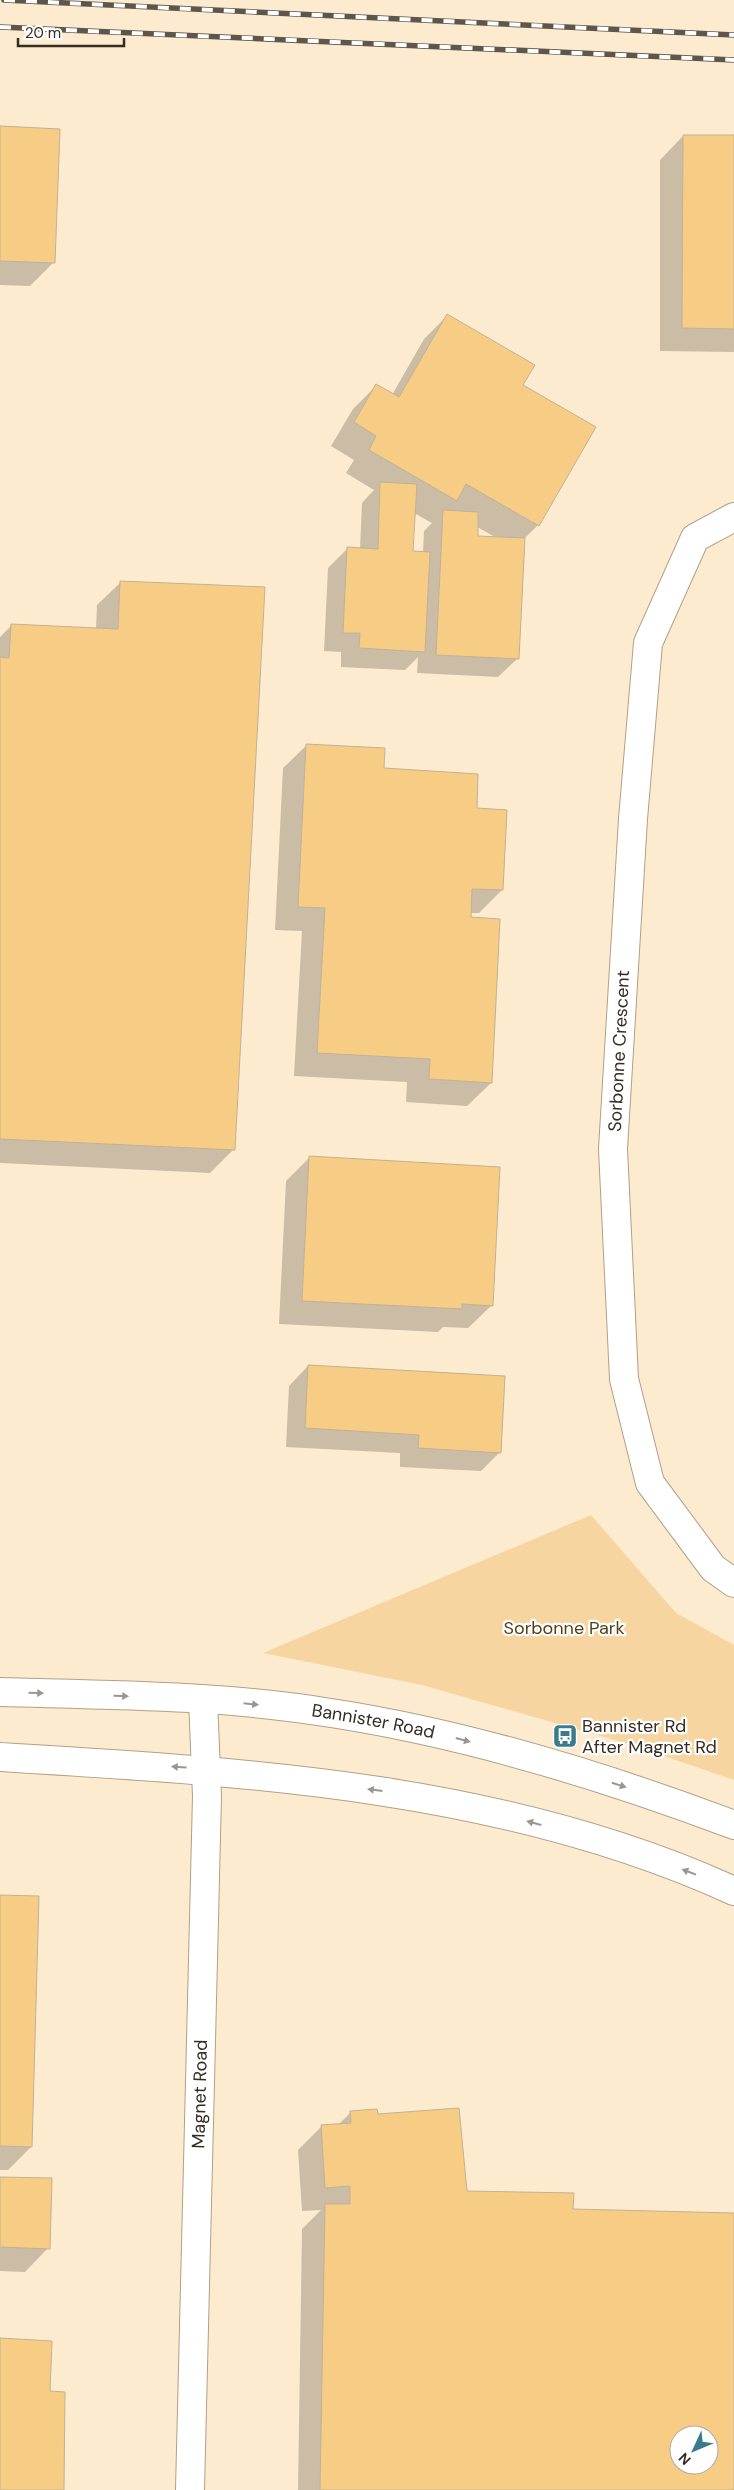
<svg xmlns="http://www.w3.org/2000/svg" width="734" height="2490" font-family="'DM Sans',sans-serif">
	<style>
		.built { fill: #fdebcf; fill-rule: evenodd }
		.green { fill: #f6d5a1 }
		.shadow { fill: #0003; fill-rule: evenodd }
		.building { fill: #f7cc84; stroke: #c2b196; fill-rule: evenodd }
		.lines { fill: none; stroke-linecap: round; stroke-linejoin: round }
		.minor-casing { stroke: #b1a086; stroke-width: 30 }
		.major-casing { stroke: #b1a086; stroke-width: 30 }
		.minor { stroke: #fff; stroke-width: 28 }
		.major { stroke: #fff; stroke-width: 28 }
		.rail-casing { stroke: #5d564d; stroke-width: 5.5 }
		.rail { stroke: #fff; stroke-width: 4; stroke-dasharray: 11; stroke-linecap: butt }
		.oneway { fill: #9a9691 }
		.labels { text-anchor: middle; stroke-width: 4.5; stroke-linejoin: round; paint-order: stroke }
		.street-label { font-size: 18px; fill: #342d23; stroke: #fff }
		.park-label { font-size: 18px; fill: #543e16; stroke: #fff }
		.poi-label { font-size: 18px; fill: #342d23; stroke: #fff; text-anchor: start }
	</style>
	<rect width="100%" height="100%" fill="#fefaf4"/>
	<path class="built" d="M0,0H734V2490H0ZM679,2435H709V2465H679Z"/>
	<polygon class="green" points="591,1515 676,1613 734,1645 734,1780 632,1745 422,1685 263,1653"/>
	<g class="shadow">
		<polygon points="0,127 53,263 30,286 0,285"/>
		<polygon points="683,136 734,137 734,352 660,351 660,160"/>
		<path d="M448,315L522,386L594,428L538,525L523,540L518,658L498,677L417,673L418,657L405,670L341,667V652L324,651L328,568L347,549H360L362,503L374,490L346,473L354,460L331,446L353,409L376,386L392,395L424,339ZM414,513L432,523L424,531L423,553L412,552ZM477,527L497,538H476Z"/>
		<polygon points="121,582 234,1149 210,1173 0,1163 0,637 11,626 96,629 97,605"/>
		<polygon points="307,745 382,769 475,809 502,890 479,913 470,913 491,1083 467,1106 406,1102 407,1082 294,1076 302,931 275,930 283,768"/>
		<polygon points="310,1157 492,1305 468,1328 443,1327 438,1332 279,1324 286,1181"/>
		<polygon points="308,1366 500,1452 481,1471 400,1467 400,1453 286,1447 289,1386"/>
		<polygon points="0,1896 31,2147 8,2170 0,2170"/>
		<path d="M351,2112L377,2116L466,2193L572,2210L734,2214V2490H298L302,2229L321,2210L302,2211L298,2150L322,2126L338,2125ZM679,2435H709V2465H679Z"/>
		<polygon points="0,2178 48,2248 25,2272 0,2271"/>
	</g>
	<g class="building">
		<polygon points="0,126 60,129 55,263 0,261"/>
		<polygon points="683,135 734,135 734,329 682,328"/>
		<polygon points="447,314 535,365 523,385 596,427 539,526 466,484 457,501 369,450 376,436 354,422 376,384 399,397"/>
		<polygon points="380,482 417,484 413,551 430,552 425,652 359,648 360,633 343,633 347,547 378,549"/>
		<polygon points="443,510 478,512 478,536 525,538 519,659 436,655"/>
		<polygon points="120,581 265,587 235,1150 0,1139 0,657 9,658 11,624 118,629"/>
		<polygon points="306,744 385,748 384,768 478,774 477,808 507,810 503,890 472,889 471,917 500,919 492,1083 429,1079 430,1059 317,1053 325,908 298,907"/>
		<polygon points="309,1156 500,1167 493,1306 462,1304 462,1309 302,1301"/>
		<polygon points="308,1365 505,1376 501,1453 418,1448 419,1435 305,1428"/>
		<polygon points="0,1895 39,1896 32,2147 0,2146"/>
		<path d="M459,2108L467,2191L574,2193L573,2209L734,2213V2490H320L325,2204H350V2186L325,2188L321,2125L351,2123L350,2111L377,2109L378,2114ZM679,2435H709V2465H679Z"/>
		<polygon points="0,2177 52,2178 50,2249 0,2247"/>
		<polygon points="0,2338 52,2341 50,2391 65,2392 64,2490 0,2490"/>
	</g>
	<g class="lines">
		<defs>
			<g id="minor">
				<polyline points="734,517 695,538 648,643 633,819 613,1149 624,1379 650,1483 713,1568 734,1583"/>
				<path id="s1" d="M190,2490L207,1796L203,1699"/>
			</g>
			<g id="major">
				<path id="s2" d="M0,1692C110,1695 222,1695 331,1713C468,1734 604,1776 734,1825"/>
				<path d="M0,1757C248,1772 504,1786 734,1891"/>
			</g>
		</defs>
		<use href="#minor" class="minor-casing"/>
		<use href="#major" class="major-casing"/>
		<use href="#minor" class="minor"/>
		<use href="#major" class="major"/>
		<defs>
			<g id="rail">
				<polyline points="4,0 734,35"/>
				<polyline points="0,27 734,60"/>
			</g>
		</defs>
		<use href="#rail" class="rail-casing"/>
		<use href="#rail" class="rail"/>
	</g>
	<defs><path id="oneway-solid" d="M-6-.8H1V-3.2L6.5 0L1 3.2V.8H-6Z" transform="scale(1.25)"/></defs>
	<g class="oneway">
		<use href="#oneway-solid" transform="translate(36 1693) rotate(2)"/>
		<use href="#oneway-solid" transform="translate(121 1696) rotate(2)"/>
		<use href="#oneway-solid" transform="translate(251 1704) rotate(6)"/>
		<use href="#oneway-solid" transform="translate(463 1740) rotate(15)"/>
		<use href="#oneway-solid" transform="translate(179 1767) rotate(-177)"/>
		<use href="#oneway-solid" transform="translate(619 1785) rotate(17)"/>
		<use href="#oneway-solid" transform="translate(375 1790) rotate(-173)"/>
		<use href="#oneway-solid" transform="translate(534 1823) rotate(-165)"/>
		<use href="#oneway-solid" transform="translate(689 1872) rotate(-159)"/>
	</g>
	<defs>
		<symbol id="bus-square" viewBox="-11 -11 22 22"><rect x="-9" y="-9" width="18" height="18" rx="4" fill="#3a7b8d" stroke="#fff"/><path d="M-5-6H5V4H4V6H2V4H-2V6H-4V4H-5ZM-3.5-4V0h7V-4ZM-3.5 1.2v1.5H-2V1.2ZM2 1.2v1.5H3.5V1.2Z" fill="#fff"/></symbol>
	</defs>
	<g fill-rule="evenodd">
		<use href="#bus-square" x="551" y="1722" width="28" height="28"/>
	</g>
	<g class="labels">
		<g class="street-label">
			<text transform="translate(619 1051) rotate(-87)" y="6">Sorbonne Crescent</text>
			<text dy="6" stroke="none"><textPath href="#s2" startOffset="375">Bannister Road</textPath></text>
			<text dy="6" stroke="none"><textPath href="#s1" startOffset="396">Magnet Road</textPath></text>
		</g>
		<g class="park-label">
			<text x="564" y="1634">Sorbonne Park</text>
		</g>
		<g class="poi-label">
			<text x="582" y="1732">Bannister Rd<tspan x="582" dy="21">After Magnet Rd</tspan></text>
		</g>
	</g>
	<g transform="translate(694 2450) rotate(226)"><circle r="24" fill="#ffffff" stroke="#aeaba7"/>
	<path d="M0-4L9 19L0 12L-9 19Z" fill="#3a7b8d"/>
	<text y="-8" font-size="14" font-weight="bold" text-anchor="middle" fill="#342d23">N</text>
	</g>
	<path d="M18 38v8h106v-8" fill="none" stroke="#342d23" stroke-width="2.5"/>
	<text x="25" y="38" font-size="15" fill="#342d23" stroke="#ffffff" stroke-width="4" paint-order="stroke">20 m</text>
</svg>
